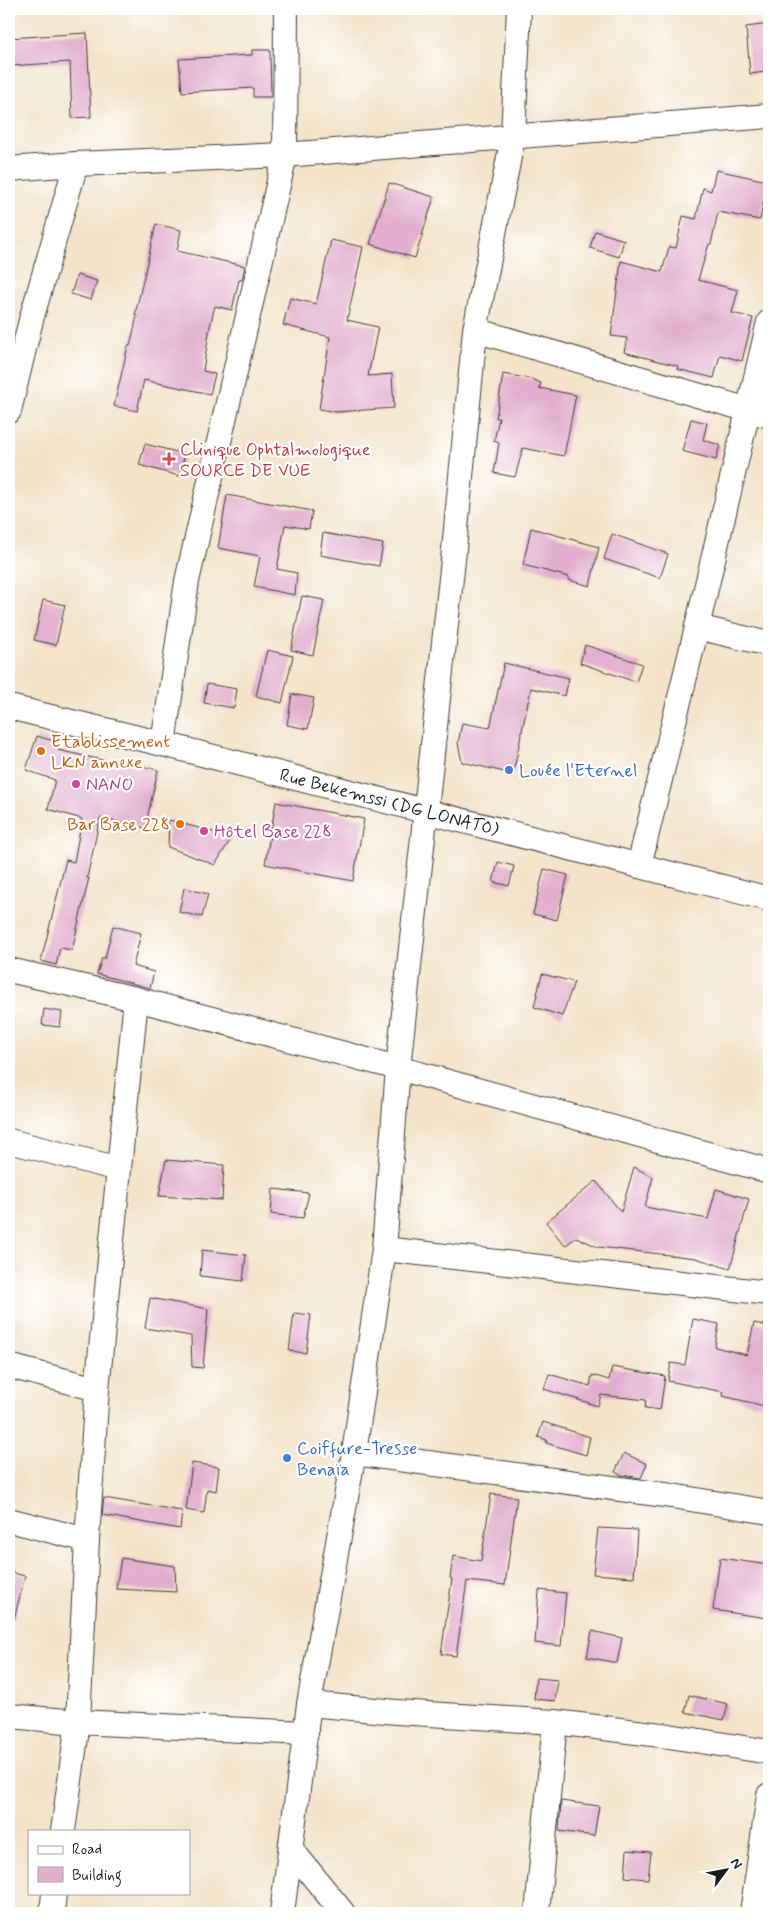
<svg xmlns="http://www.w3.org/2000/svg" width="778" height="1922" font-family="Mynerve,sans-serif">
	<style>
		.building { fill: #e2b0ce }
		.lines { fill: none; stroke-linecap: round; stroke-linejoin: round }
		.minor-casing { stroke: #3c3a36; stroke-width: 26 }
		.minor { stroke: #fff; stroke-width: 24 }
		.health-dot { fill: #e0444e; stroke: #fff; stroke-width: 2 }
		.food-dot { fill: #e8710a; stroke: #fff; stroke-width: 2 }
		.shop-dot { fill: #3f7fe0; stroke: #fff; stroke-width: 2 }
		.hotel-dot { fill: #d1479c; stroke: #fff; stroke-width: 2 }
		.labels { text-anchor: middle; stroke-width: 4.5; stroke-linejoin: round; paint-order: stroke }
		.health-label { font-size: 18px; fill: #be3a42; stroke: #fff; text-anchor: start }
		.food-label { font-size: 18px; fill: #c56008; stroke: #fff; text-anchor: start }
		.shop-label { font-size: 18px; fill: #366cbe; stroke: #fff; text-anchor: start }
		.hotel-label { font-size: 18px; fill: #b23c85; stroke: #fff; text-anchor: start }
		.street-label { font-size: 18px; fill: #1c1c1c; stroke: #fff }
	</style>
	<rect width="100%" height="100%" fill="#fff"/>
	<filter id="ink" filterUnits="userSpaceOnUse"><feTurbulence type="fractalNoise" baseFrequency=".02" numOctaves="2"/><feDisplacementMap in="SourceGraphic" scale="10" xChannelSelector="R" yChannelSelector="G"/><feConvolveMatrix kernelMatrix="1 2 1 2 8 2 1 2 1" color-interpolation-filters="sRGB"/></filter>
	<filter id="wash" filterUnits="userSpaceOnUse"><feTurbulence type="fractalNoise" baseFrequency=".0096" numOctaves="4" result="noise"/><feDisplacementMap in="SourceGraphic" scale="20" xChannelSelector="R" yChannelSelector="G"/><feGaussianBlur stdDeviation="1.12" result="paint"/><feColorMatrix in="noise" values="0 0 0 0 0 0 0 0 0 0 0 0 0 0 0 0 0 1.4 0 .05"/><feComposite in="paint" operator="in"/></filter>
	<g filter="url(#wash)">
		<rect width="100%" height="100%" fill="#f3e3c9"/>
		<g id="blocks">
			<g class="building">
				<polygon points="769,24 769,64 765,64 766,72 750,74 746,27"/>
				<polygon points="87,33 91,117 72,118 70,62 9,66 9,38"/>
				<polygon points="252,50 270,50 271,97 253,97 253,88 182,92 179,59 252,55"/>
				<polygon points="716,170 767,181 760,220 718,212 711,244 709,244 698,280 738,290 732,313 753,318 742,361 720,355 714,378 677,369 678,366 624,352 627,338 611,336 621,261 662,272 669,247 676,248 683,216 696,219 703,188 711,191"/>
				<polygon points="389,183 434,197 415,258 370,244"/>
				<polygon points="156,224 181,230 177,251 245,266 242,280 239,280 232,310 215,306 210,326 203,371 215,374 210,394 144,380 137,411 114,406 128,346 130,346 137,316 135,315"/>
				<polygon points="595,231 624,240 619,257 590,248"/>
				<polygon points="331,240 363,247 347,320 378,327 368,376 392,374 394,408 336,412 319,409 330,337 283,325 290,298 316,304"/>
				<polygon points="77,275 97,281 91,300 71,294"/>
				<polygon points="503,374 531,379 541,383 539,388 576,395 564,456 523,448 515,477 494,473 499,443 494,441 499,418 496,418"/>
				<polygon points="691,419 707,423 703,440 720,445 716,460 682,451"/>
				<polygon points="145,444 185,454 179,476 139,465"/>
				<polygon points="227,495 312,511 309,529 285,525 277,569 297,573 295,595 254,587 260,556 218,548"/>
				<polygon points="531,528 599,547 590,586 569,580 569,577 523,565"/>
				<polygon points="323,533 383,544 379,566 320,555"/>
				<polygon points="612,534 668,554 660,578 604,559"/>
				<polygon points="302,596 324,600 313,655 291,650"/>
				<polygon points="43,600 65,605 56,645 34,640"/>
				<polygon points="585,645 642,664 636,682 580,663"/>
				<polygon points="267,650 293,656 282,703 256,696"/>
				<polygon points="504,663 569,678 565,696 531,688 513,774 462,762 458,743 462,723 490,728"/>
				<polygon points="207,684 237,689 234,708 204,703"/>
				<polygon points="292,694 314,698 308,729 287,725"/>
				<polygon points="37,736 60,743 58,750 115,763 116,760 158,770 145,828 100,818 87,878 89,878 72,950 60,948 56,965 41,961 66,860 74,862 82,819 48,809 55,780 26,770"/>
				<polygon points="276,802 364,819 353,881 265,864"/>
				<polygon points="169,820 232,837 215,865 168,847"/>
				<polygon points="498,862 514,866 509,886 493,882"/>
				<polygon points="544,869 568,875 557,920 533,914"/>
				<polygon points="184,888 208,894 202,917 179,912"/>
				<polygon points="113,926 141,933 133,966 154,972 150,988 97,974 102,958 105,958"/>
				<polygon points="542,974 574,982 562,1016 534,1007"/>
				<polygon points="44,1009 62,1012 60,1027 42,1025"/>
				<polygon points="166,1160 224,1165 222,1200 159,1196"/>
				<polygon points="634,1167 653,1177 645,1207 708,1219 716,1189 749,1199 730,1269 696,1258 598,1247 576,1237 565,1246 546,1222 596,1181 621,1212"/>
				<polygon points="273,1189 309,1193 303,1218 271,1214"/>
				<polygon points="202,1250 246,1255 243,1281 200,1276"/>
				<polygon points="150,1298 208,1309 203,1368 192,1367 191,1336 145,1328"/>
				<polygon points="294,1313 311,1315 306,1353 289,1351"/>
				<polygon points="693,1319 719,1324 715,1347 747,1355 754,1323 769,1326 769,1407 723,1396 724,1392 668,1381 671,1363 685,1365"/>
				<polygon points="612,1367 665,1376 660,1410 645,1408 646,1400 601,1395 598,1406 544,1389 549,1374 590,1386 592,1375 609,1380"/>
				<polygon points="543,1422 590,1437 586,1455 546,1443 547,1440 538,1437"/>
				<polygon points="624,1453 647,1464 641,1478 621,1475 615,1472"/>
				<polygon points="192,1463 219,1467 216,1491 207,1489 204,1513 186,1510"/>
				<polygon points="491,1494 517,1497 505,1585 467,1581 456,1656 441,1654 452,1579 450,1578 453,1556 481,1561"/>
				<polygon points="104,1498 182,1511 180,1529 102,1515"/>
				<polygon points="598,1528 637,1530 634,1577 593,1574"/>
				<polygon points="121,1558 175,1566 176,1592 116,1589"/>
				<polygon points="720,1558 769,1565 769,1602 767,1618 713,1610"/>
				<polygon points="9,1572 25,1576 14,1619 9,1618"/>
				<polygon points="539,1590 566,1593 561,1646 535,1643"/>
				<polygon points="592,1631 622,1638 617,1663 587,1657"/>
				<polygon points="536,1678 558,1680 555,1701 534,1699"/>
				<polygon points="689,1695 728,1704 724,1720 685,1712"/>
				<polygon points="561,1801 599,1806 594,1836 559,1831"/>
				<polygon points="627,1850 651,1852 648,1879 625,1877"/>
			</g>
		</g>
	</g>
	<g filter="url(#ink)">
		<use href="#blocks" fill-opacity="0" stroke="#3c3a36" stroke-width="1"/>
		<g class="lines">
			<defs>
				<g id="minor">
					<polyline points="9,169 76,164 285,155 769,116"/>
					<polyline points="475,330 769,416"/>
					<polyline points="9,411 31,320 76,164"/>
					<polyline points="697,627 769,644"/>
					<path id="s1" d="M9,707L163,744L769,899"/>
					<polyline points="163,744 187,581 285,155 286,9"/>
					<polyline points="639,866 697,627 769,322"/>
					<polyline points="9,970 136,999 398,1068 769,1171"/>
					<polyline points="9,1141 119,1169 97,1389 87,1540 78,1722 63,1831"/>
					<polyline points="119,1169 136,999"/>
					<polyline points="384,1249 769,1293"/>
					<polyline points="9,1366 97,1389"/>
					<polyline points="354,1453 672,1496 769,1512"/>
					<polyline points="9,1520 87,1540"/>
					<polyline points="309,1704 397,1712 555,1722 669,1736 769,1752"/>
					<polyline points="9,1716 78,1722 306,1733"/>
					<polyline points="291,1849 343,1913"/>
					<polyline points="52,1913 54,1893"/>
					<polyline points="282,1913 309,1704 354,1453 384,1249 398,1068 453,560 475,330 513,137 519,9"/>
					<polyline points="537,1913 555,1722"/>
					<polyline points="752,1913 769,1795"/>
				</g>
			</defs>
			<use href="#minor" class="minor-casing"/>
			<use href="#minor" class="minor"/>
		</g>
	</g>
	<path class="health-dot" d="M166.5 451.5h5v5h5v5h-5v5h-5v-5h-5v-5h5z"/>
	<g class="food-dot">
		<circle cx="41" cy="751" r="5"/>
		<circle cx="180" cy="824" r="5"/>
	</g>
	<g class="shop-dot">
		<circle cx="509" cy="770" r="5"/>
		<circle cx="287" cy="1458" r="5"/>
	</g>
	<g class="hotel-dot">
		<circle cx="76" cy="784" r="5"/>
		<circle cx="204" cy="831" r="5"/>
	</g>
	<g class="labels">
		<g class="health-label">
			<text x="180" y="455">Clinique Ophtalmologique<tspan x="180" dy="21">SOURCE DE VUE</tspan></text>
		</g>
		<g class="food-label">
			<text x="51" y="747">Etablissement<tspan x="51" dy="21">LKN annexe</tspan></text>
			<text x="170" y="830" text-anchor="end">Bar Base 228</text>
		</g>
		<g class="shop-label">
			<text x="519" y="776">Louée l'Eternel</text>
			<text x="297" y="1454">Coiffure-Tresse<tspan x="297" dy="21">Benaïa</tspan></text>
		</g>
		<g class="hotel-label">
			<text x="86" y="790">NANO</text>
			<text x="214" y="837">Hôtel Base 228</text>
		</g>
		<g class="street-label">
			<text dy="6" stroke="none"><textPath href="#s1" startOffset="392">Rue Bekemssi (DG LONATO)</textPath></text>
		</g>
	</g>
	<rect width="778" height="1922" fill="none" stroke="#fff" stroke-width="30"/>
	<rect x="28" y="1830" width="162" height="65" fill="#ffffff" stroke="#a4a4a4"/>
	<rect x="38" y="1846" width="25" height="8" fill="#ffffff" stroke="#a4a4a4"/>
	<text x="72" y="1854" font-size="15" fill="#1c1c1c">Road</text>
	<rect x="38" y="1867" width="25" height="15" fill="#e2b0ce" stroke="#a4a4a4"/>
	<text x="72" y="1880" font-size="15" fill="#1c1c1c">Building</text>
	<g transform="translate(726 1870) rotate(58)" stroke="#ffffff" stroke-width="4" paint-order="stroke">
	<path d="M0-4L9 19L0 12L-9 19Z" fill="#1c1c1c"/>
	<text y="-8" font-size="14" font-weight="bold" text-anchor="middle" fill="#1c1c1c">N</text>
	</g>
</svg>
